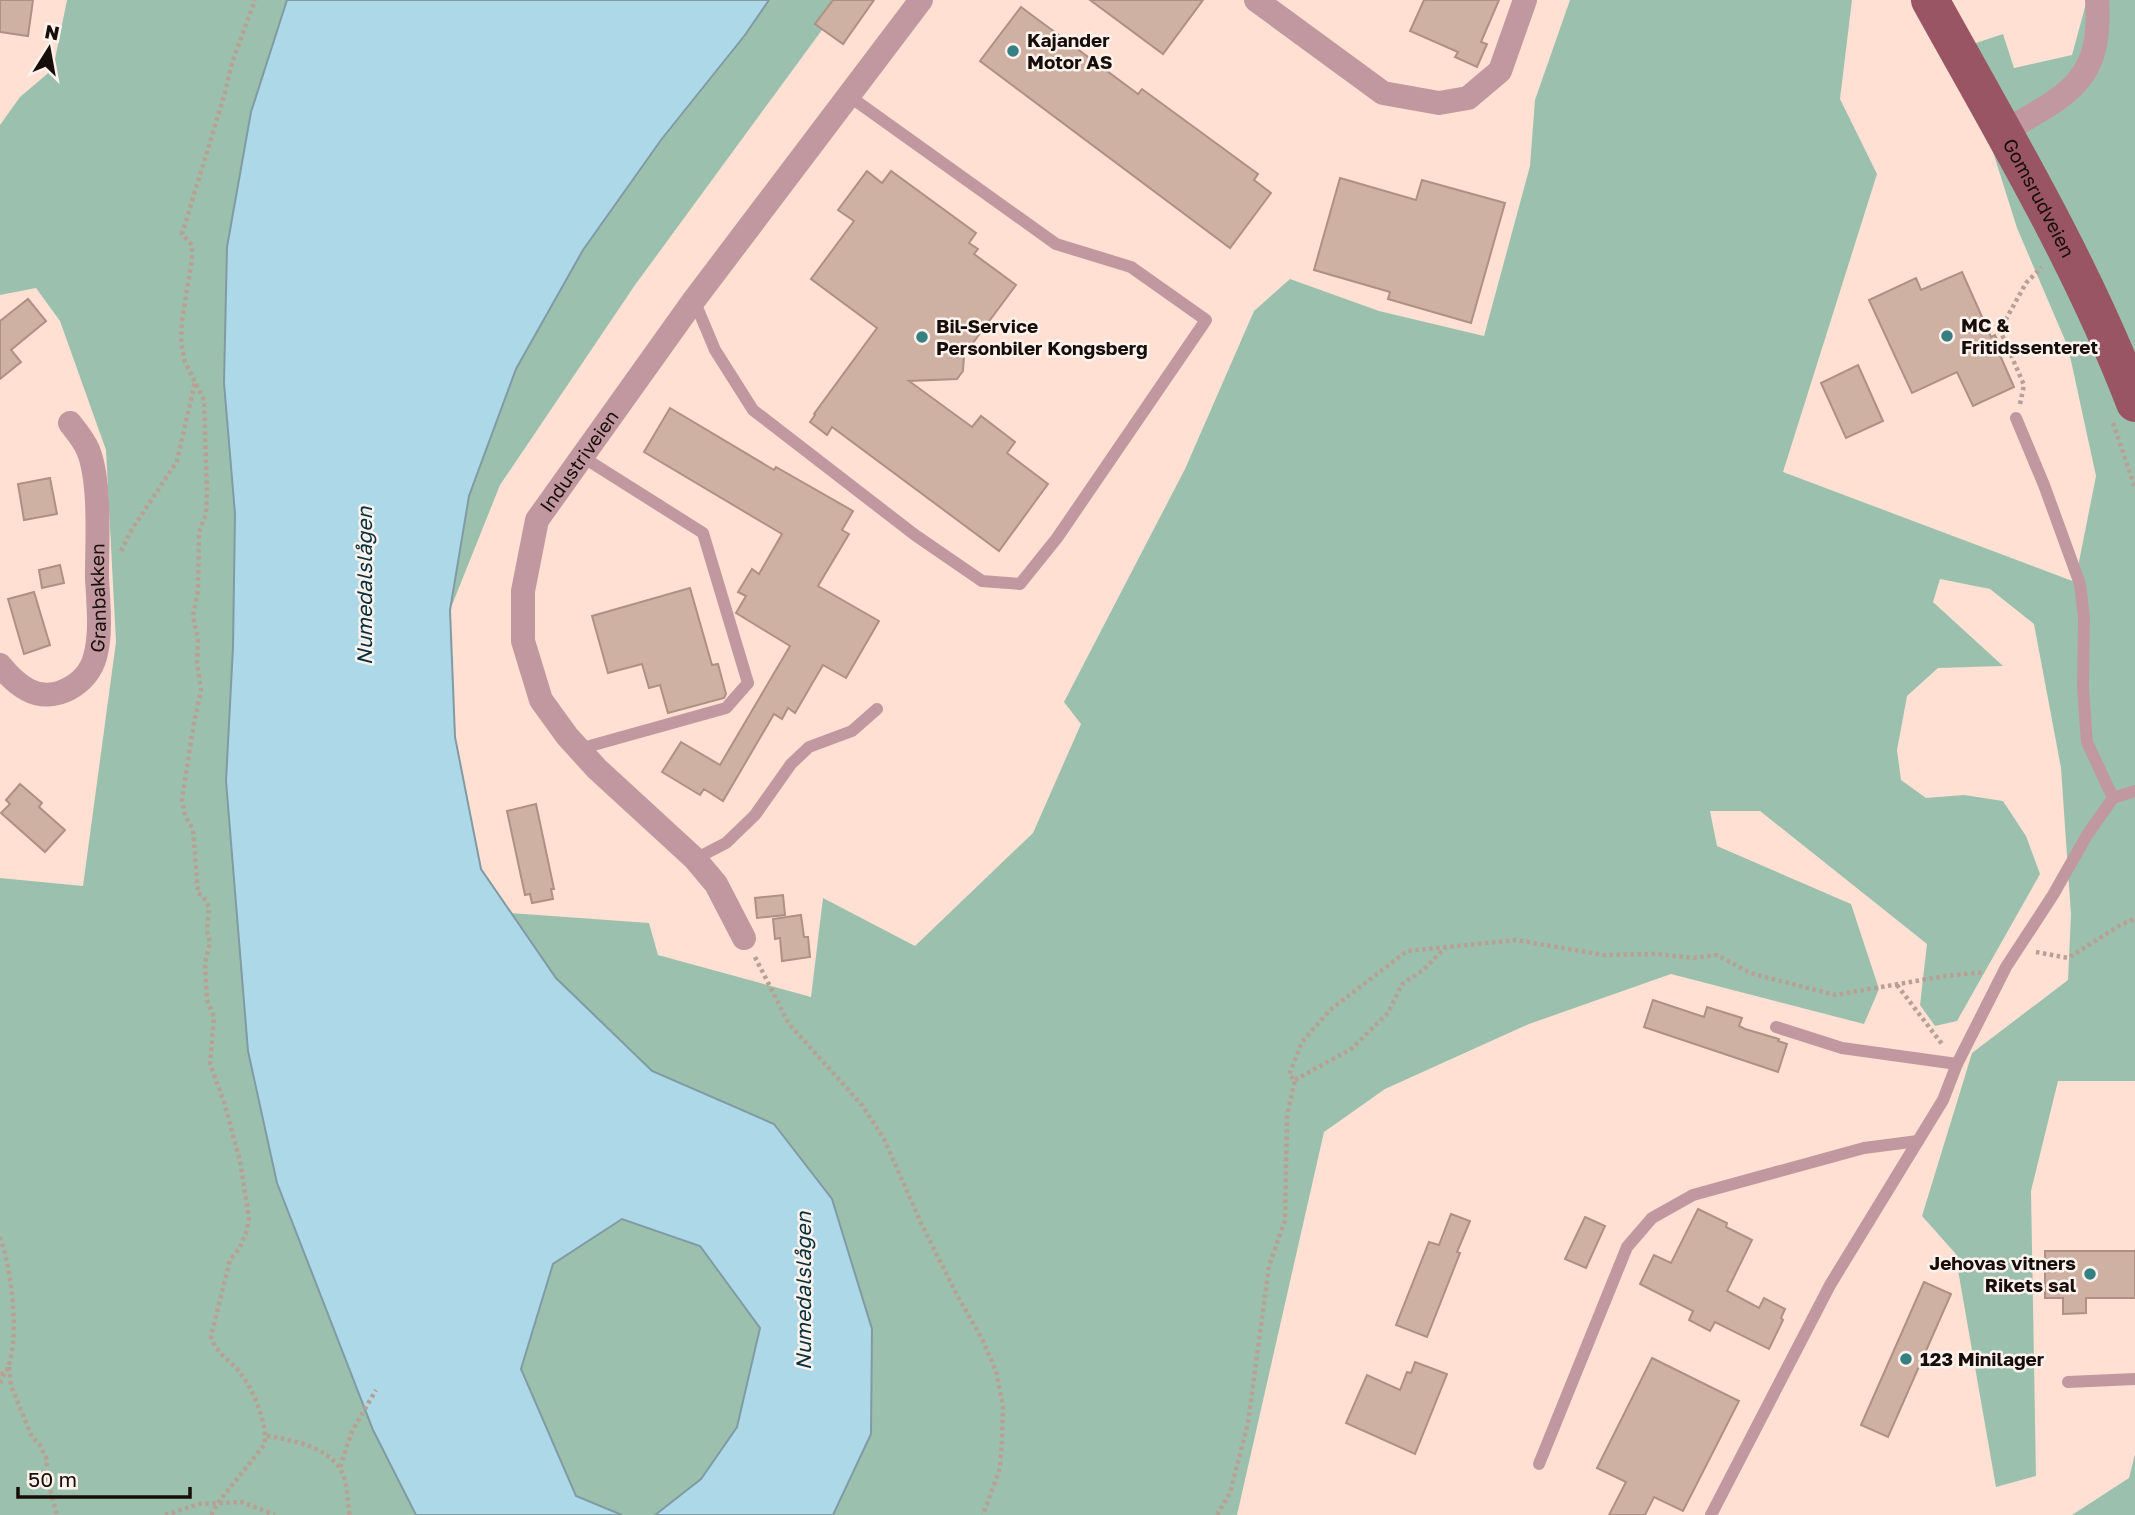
<svg xmlns="http://www.w3.org/2000/svg" width="2135" height="1515" font-family="'Golos Text',sans-serif">
	<style>
		.forest { fill: #9bc1ae }
		.water { fill: #add8e7; stroke: #809ba4; stroke-width: 2 }
		.building { fill: #ceb1a3; stroke: #ae9184; stroke-width: 2 }
		.lines { fill: none; stroke-linecap: round; stroke-linejoin: round }
		.path { stroke: #b8a094; stroke-width: 4.5; stroke-dasharray: 3.5 3.5; stroke-linecap: butt }
		.lane { stroke: #c198a0; stroke-width: 12 }
		.street { stroke: #c198a0; stroke-width: 24 }
		.primary { stroke: #9a5565; stroke-width: 38 }
		.poi-dot { fill: #378082; stroke: #fef2ec; stroke-width: 2.5 }
		.labels { text-anchor: middle; stroke-width: 5; stroke-linejoin: round; paint-order: stroke }
		.poi-label { font-size: 19px; font-weight: bold; fill: #180e09; stroke: #fef2ec; text-anchor: start }
		.street-label { font-size: 19px; fill: #180e09; stroke: #fef2ec }
		.water-label { font-size: 21px; font-style: italic; fill: #09313d; stroke: #fef2ec }
	</style>
	<rect width="100%" height="100%" fill="#ffe0d2"/>
	<g class="forest">
		<polygon points="67,0 287,0 251,112 227,247 224,383 235,514 233,647 277,1183 373,1430 416,1515 0,1515 0,878 83,886 116,642 106,450 60,321 36,288 0,295 0,125 20,97 53,69"/>
		<polygon points="769,0 844,0 635,285 500,485 450,610 469,496 516,369 583,250 661,140 745,35"/>
		<polygon points="1570,0 1852,0 1840,99 1877,174 1783,472 2075,582 2096,476 2068,347 2017,228 1976,98 1970,45 2003,34 2014,68 2072,55 2087,0 2135,0 2135,1081 2058,1081 2031,1191 2036,1476 1996,1487 1955,1253 1922,1216 1972,1053 2068,980 2071,914 2061,768 2034,624 1990,589 1940,579 1933,602 2003,666 1938,668 1907,696 1897,750 1901,780 1926,798 1964,795 2003,801 2026,836 2040,874 1957,1021 1935,1026 1920,1005 1927,944 1760,811 1710,811 1717,846 1851,904 1879,989 1864,1024 1671,974 1529,1024 1385,1089 1324,1132 1237,1515 833,1515 871,1434 872,1329 832,1199 774,1124 652,1071 556,978 510,913 649,923 658,955 811,997 823,898 915,946 1033,833 1081,724 1064,702 1185,469 1254,311 1290,279 1379,311 1484,336 1530,166 1535,100"/>
		<polygon points="622,1219 700,1245 761,1327 737,1427 701,1479 655,1515 622,1515 576,1496 521,1369 553,1264"/>
		<polygon points="2135,1454 2135,1515 2072,1515 2129,1478"/>
	</g>
	<polygon class="water" points="287,0 769,0 745,35 661,140 583,250 516,369 469,496 450,610 455,737 481,869 556,978 652,1071 774,1124 832,1199 872,1329 871,1434 833,1515 655,1515 701,1479 737,1427 760,1328 700,1246 622,1219 553,1264 521,1369 576,1496 622,1515 416,1515 373,1430 277,1183 248,1051 226,781 233,647 235,514 224,383 227,247 251,112"/>
	<g class="building">
		<polygon points="0,0 33,0 28,36 0,32"/>
		<polygon points="833,0 874,0 843,44 815,24"/>
		<polygon points="1090,0 1203,0 1163,54"/>
		<polygon points="1424,0 1499,0 1481,42 1487,44 1477,67 1455,57 1458,52 1410,31"/>
		<polygon points="1021,7 1138,94 1142,89 1258,174 1254,180 1271,193 1230,248 980,61"/>
		<polygon points="867,171 882,183 891,171 976,233 969,243 978,249 974,254 1016,285 964,355 963,371 957,379 909,381 972,427 981,416 1015,442 1007,453 1048,484 999,551 832,427 827,435 810,422 815,415 814,414 877,328 811,279 854,221 838,210"/>
		<polygon points="1340,178 1416,200 1422,180 1505,203 1471,323 1388,299 1390,292 1314,270"/>
		<polygon points="1962,272 1991,337 1995,335 2002,351 1999,353 2014,387 1973,406 1957,372 1912,393 1869,300 1916,278 1921,290"/>
		<polygon points="28,299 46,321 11,350 21,362 0,379 0,321"/>
		<polygon points="1858,365 1883,421 1846,438 1821,383"/>
		<polygon points="670,408 774,470 776,467 853,511 842,530 849,534 818,586 879,621 846,678 823,665 795,713 788,708 782,719 774,714 723,801 704,789 700,795 662,772 681,742 720,765 790,646 736,613 746,596 738,592 752,569 759,574 782,534 644,452"/>
		<polygon points="50,478 57,514 24,520 18,484"/>
		<polygon points="60,565 64,583 42,588 39,570"/>
		<polygon points="690,588 712,665 718,664 726,694 724,698 668,713 660,685 649,688 642,664 608,673 592,616"/>
		<polygon points="34,592 50,645 24,654 8,599"/>
		<polygon points="20,784 42,803 39,807 65,830 45,852 1,813 10,804 6,800"/>
		<polygon points="536,804 554,889 551,889 553,899 532,903 530,894 525,895 507,811"/>
		<polygon points="783,895 785,915 757,918 755,898"/>
		<polygon points="801,915 804,937 808,937 810,957 782,961 780,938 775,939 773,919"/>
		<polygon points="1653,1000 1704,1017 1707,1007 1742,1018 1739,1026 1745,1029 1779,1039 1778,1041 1787,1044 1778,1072 1644,1027"/>
		<polygon points="1698,1209 1727,1223 1726,1227 1752,1240 1727,1291 1759,1308 1764,1298 1785,1309 1781,1318 1783,1320 1769,1349 1715,1322 1710,1331 1689,1320 1693,1311 1640,1284 1654,1255 1671,1263"/>
		<polygon points="1451,1214 1470,1221 1457,1252 1460,1253 1427,1337 1396,1325 1429,1242 1439,1245"/>
		<polygon points="1585,1217 1605,1226 1586,1268 1565,1259"/>
		<polygon points="2045,1251 2135,1251 2135,1298 2086,1298 2086,1313 2063,1314 2063,1298 2045,1298"/>
		<polygon points="1924,1282 1951,1294 1888,1437 1861,1425"/>
		<polygon points="1652,1358 1739,1401 1683,1511 1654,1497 1645,1515 1609,1515 1626,1482 1597,1468"/>
		<polygon points="1415,1362 1447,1374 1415,1454 1346,1423 1367,1375 1400,1390 1407,1372 1411,1373"/>
	</g>
	<g class="lines">
		<g class="path">
			<polyline points="2020,404 2024,385 2000,330 2026,283 2042,267"/>
			<polyline points="2113,423 2135,488"/>
			<polyline points="121,551 131,531 177,461 195,382"/>
			<polyline points="2036,952 2068,958 2122,924 2135,919"/>
			<polyline points="755,957 789,1024 862,1105 884,1139 921,1223 957,1295 982,1339 996,1371 1003,1406 1002,1440 1000,1468 983,1515"/>
			<polyline points="1897,985 1942,1044"/>
			<polyline points="1295,1080 1351,1049 1388,1013 1402,984 1423,970 1446,947"/>
			<path d="M0,1237C11,1266 22,1345 5,1373L0,1374"/>
			<polyline points="9,1367 11,1386 32,1437 40,1445 47,1460 46,1474 57,1515"/>
			<polyline points="0,1383 5,1373"/>
			<path d="M267,1436C295,1440 338,1449 345,1481C348,1492 347,1504 350,1515"/>
			<polyline points="340,1467 352,1431 376,1390"/>
			<polyline points="165,1515 199,1504 241,1502 275,1515"/>
			<path d="M211,1515L218,1503L264,1445C269,1427 253,1389 241,1374C231,1360 216,1354 211,1336L230,1260L239,1249L246,1233L249,1218L240,1161L224,1102L210,1064L214,1017L207,1000L205,963L210,942L207,931L209,907L203,896L198,893L193,829L185,816L182,800L193,728L201,690L197,662L198,640L193,616L198,590L199,532L206,514L207,493L204,400L185,362L181,342L182,320L192,259V245L182,234L224,96L232,63L255,0"/>
			<polyline points="1217,1515 1230,1493 1248,1423 1269,1266 1285,1220 1287,1115 1295,1080 1289,1075 1302,1042 1330,1010 1407,951 1516,940 1604,955 1655,954 1694,958 1717,955 1750,973 1835,995 1945,976 1985,972"/>
		</g>
		<g class="lane">
			<polyline points="694,300 715,350 753,410 915,535 982,581 1020,584 1057,538 1206,320 1131,267 1056,244 849,96"/>
			<polyline points="2016,418 2044,485 2080,584 2084,618 2083,688 2087,742 2113,798"/>
			<polyline points="579,749 726,708 748,683 703,533 581,456"/>
			<polyline points="695,859 726,843 755,815 791,764 809,747 852,731 877,709"/>
			<polyline points="1776,1027 1842,1048 1957,1064"/>
			<polyline points="2068,1382 2135,1379"/>
			<polyline points="1539,1464 1627,1247 1652,1218 1693,1195 1864,1148 1918,1141"/>
			<polyline points="1711,1515 1830,1285 1943,1100 1957,1064 2006,967 2053,895 2087,835 2113,798 2135,791"/>
		</g>
		<g class="street">
			<polyline points="1256,0 1383,93 1439,103 1468,98 1500,71 1525,0"/>
			<path d="M2003,132C2067,95 2103,82 2097,0"/>
			<path id="s1" d="M0,665C8,675 17,684 28,690C54,704 88,684 95,657C102,632 98,602 97,577C97,542 101,481 88,450C84,440 76,431 70,423"/>
			<path id="s2" d="M744,938L716,884L695,859L597,769L567,736L541,700L523,641V591L537,520L694,300L921,0"/>
		</g>
		<path class="primary" id="s3" d="M1930,0C2003,132 2081,262 2135,403"/>
	</g>
	<g class="poi-dot">
		<circle cx="1013" cy="51" r="7"/>
		<circle cx="1947" cy="336" r="7"/>
		<circle cx="922" cy="337" r="7"/>
		<circle cx="2090" cy="1274" r="7"/>
		<circle cx="1906" cy="1359" r="7"/>
	</g>
	<g class="labels">
		<g class="poi-label">
			<text x="1027" y="47">Kajander<tspan x="1027" dy="22">Motor AS</tspan></text>
			<text x="1961" y="332">MC &amp;<tspan x="1961" dy="22">Fritidssenteret</tspan></text>
			<text x="936" y="333">Bil-Service<tspan x="936" dy="22">Personbiler Kongsberg</tspan></text>
			<text x="2076" y="1270" text-anchor="end">Jehovas vitners<tspan x="2076" dy="22">Rikets sal</tspan></text>
			<text x="1920" y="1366">123 Minilager</text>
		</g>
		<g class="street-label">
			<text dy="7" stroke="none"><textPath href="#s3" startOffset="226">Gomsrudveien</textPath></text>
			<text dy="7" stroke="none"><textPath href="#s2" startOffset="572">Industriveien</textPath></text>
			<text dy="7" stroke="none"><textPath href="#s1" startOffset="182">Granbakken</textPath></text>
		</g>
		<g class="water-label">
			<text transform="translate(365 586) rotate(-90)" y="7">Numedalslågen</text>
			<text transform="translate(804 1291) rotate(-90)" y="7">Numedalslågen</text>
		</g>
	</g>
	<g transform="translate(49 49) rotate(11)" stroke="#fef2ec" stroke-width="5" paint-order="stroke">
	<path d="M0-5L12 26L0 18L-12 26Z" fill="#180e09"/>
	<text y="-10" font-size="19" font-weight="bold" text-anchor="middle" fill="#180e09">N</text>
	</g>
	<path d="M18 1487v10h172v-10" fill="none" stroke="#180e09" stroke-width="3.5"/>
	<text x="28" y="1487" font-size="21" fill="#180e09" stroke="#fef2ec" stroke-width="5" paint-order="stroke">50 m</text>
</svg>
